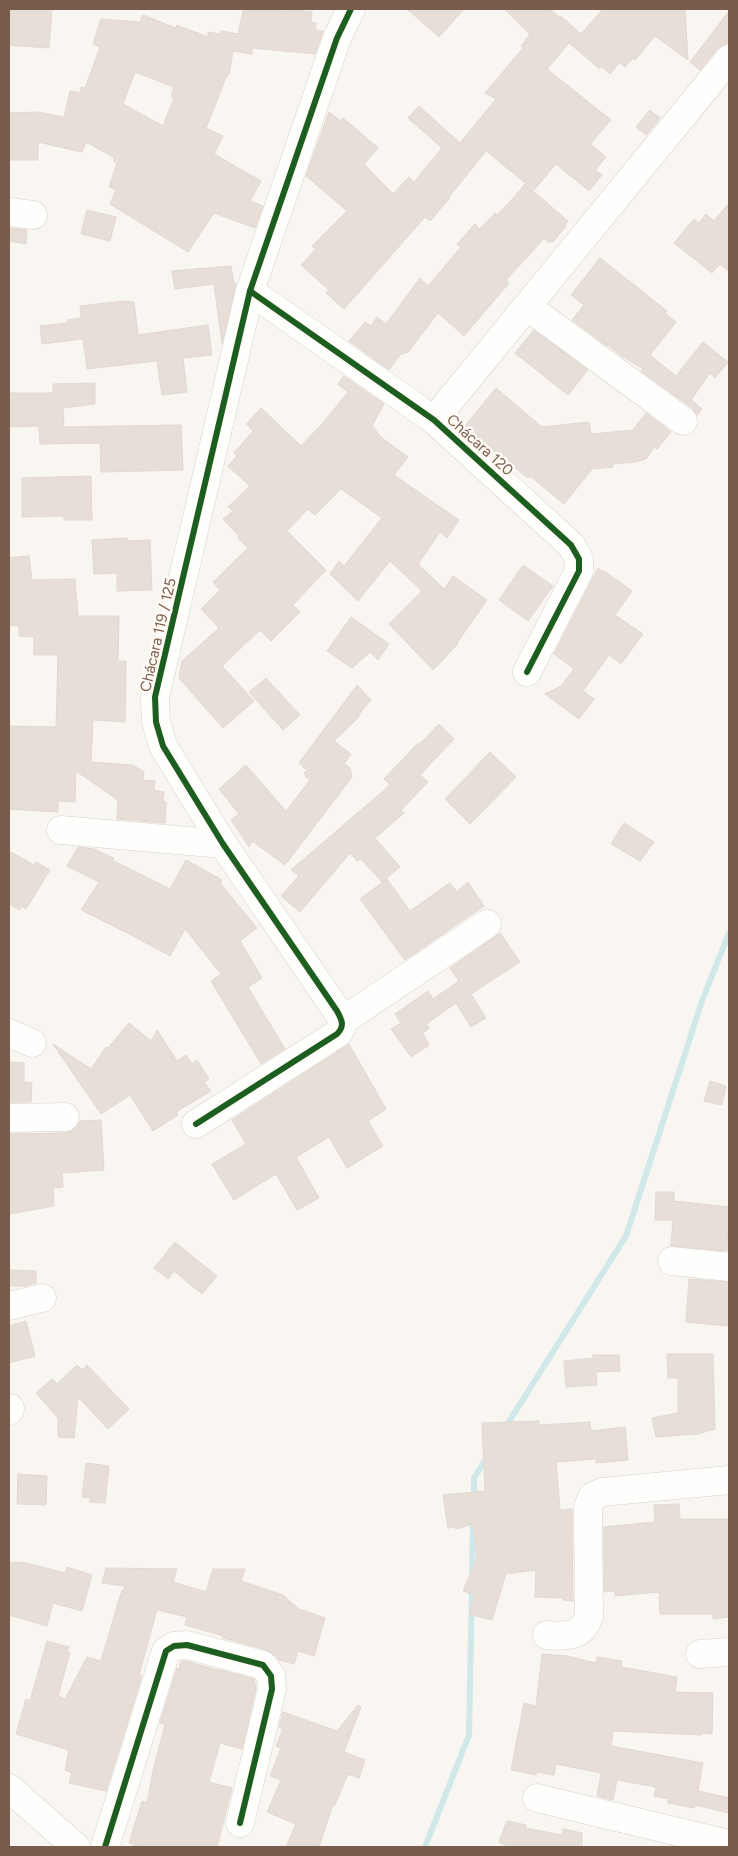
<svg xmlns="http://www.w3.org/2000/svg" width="738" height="1856" font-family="Figtree,sans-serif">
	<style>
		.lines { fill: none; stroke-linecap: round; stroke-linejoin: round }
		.stream { stroke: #d0e8ea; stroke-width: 6 }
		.building { fill: #e6ded7; stroke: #e2d8d2; fill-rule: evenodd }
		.minor-casing { stroke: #d7d1cb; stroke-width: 29 }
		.minor { stroke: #fefefd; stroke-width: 28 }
		.cycleway-casing { stroke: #fffaf3; stroke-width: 9 }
		.cycleway { stroke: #1b5e20; stroke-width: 6 }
		.labels { text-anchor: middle; stroke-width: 5; stroke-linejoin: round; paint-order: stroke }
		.street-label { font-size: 15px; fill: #7a5c4d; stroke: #fffaf3 }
	</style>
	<rect width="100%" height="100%" fill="#f9f5f0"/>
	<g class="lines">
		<g class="stream">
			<polyline points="505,1428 626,1236 702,1001 729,933"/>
			<polyline points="474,1499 474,1478 488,1456"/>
			<polyline points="472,1577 473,1517"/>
			<polyline points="425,1847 469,1735 472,1587"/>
		</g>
	</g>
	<g class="building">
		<polygon points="9,9 52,9 49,48 9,45"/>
		<path d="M285,9L312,12L311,22L316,23L315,30L323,31L315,54L252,48V54L233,51L229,75H227L206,128L223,136L214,154L261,181L250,201L263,206L255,228L214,213L188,252L110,204L116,190L109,187L117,163L113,161L115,158L86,142L82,152L38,142V160H9V113L38,112L64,117L70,91L80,93L81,87L85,88L100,47L93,44L101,19L140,22L143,15L176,28L177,25L208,37V32L221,34V31L238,34L243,11ZM135,72L174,87L171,96L174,98L163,126L123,104Z"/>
		<polygon points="407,9 464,9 439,37"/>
		<polygon points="504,9 550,9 560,18 561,16 581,34 603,9 685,9 688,60 655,36 635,60 633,58 625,67 619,63 610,74 602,67 600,69 569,43 547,69 611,120 590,144 606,157 595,170 602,175 589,191 556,164 534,190 486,151 449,197 449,199 430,221 425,217 344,309 326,293 329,290 301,265 316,249 312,246 347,211 306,176 329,112 341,121 343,118 378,148 364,164 393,194 409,177 414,182 442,148 408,118 419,106 460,143 496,99 485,93 523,48 521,46 530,34"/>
		<polygon points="729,11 729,40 726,44 717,49 700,70 690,62"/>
		<polygon points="650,110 660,118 646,135 636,127"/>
		<polygon points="525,184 568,221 565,225 566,226 553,242 552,241 550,243 544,238 533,251 506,280 509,283 464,336 438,313 408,352 400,355 389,370 349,341 365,322 371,326 377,317 386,324 420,278 428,286 461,247 457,244 475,224 480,229 495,213 497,215 507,205"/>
		<polygon points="729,203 729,271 720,264 712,273 674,243 694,219 699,223 706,214 714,221"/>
		<polygon points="87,210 116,217 110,241 81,234"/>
		<polygon points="9,228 27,230 26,244 9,241"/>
		<polygon points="600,258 667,311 665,313 676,322 650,355 676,376 703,342 728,362 715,378 710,373 691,400 702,409 697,415 692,408 641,371 643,369 620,355 608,345 607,346 572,320 584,305 571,295"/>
		<polygon points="231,266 234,284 236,283 222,344 214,284 175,289 172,271"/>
		<polygon points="124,301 134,302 138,335 208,325 212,355 183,358 187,392 162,395 157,361 87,369 83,339 42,344 40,326 68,323 67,320 81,318 80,306"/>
		<polygon points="534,330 588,370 568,395 515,353"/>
		<polygon points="344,376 384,404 372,426 382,438 408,457 394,475 459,520 447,538 440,532 418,564 444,589 453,576 487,600 457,643 458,644 433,670 389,624 422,591 390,561 358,601 330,574 339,561 344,566 382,518 341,489 315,515 308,509 287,531 326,570 293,605 300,612 271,641 260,630 222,666 254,701 223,728 179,678 182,661 219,628 201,609 220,590 213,582 248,548 238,538 239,536 223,519 233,511 228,507 250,486 228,466 237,456 234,453 253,431 246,424 261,408 301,446 323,423 348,392 338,384"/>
		<polygon points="95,383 95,404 63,408 64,427 181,425 183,470 101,472 100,443 40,444 39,426 9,427 9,393 53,393 53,384"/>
		<polygon points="496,388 542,427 589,422 591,434 633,430 646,413 671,432 657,449 654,447 646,459 635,462 613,464 613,467 592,469 564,504 530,476 528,478 464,427"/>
		<polygon points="91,476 92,520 64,520 64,516 22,517 22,478"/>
		<polygon points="127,538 127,541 150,540 152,590 117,591 117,573 94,574 92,540"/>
		<polygon points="29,556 32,580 75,579 78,616 119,616 118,661 126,661 125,722 93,720 91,762 133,765 144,772 143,780 155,781 154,790 164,792 163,801 166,802 165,823 117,819 118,800 76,771 75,802 58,801 58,812 9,809 9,726 56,727 58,655 34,655 34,637 19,636 19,626 9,625 9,558"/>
		<polygon points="523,565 553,586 528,621 499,600"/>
		<polygon points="598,568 603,572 604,571 632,591 615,615 643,634 621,664 609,655 583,691 594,699 579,719 545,694 561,686 574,669 554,654"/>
		<polygon points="351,617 389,644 378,660 370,652 352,668 327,651"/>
		<polygon points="266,678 300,715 283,730 249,692"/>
		<polygon points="357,685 371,700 363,709 357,719 334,741 351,754 344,764 350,768 352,777 285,865 252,841 249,847 231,820 239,814 219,789 246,765 286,811 310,780 305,776 306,774 304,773 313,762 305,769 299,763"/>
		<polygon points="439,724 454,739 420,775 428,782 401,810 404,813 375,838 400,867 382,882 361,859 357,861 350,853 300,912 281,896 299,876 291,870 390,785 384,779 418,743 419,745"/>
		<polygon points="490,752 516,777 470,824 445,799"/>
		<polygon points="624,823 654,842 640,861 611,844"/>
		<polygon points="78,847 94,849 114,858 112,860 170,889 186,860 222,880 220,883 257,928 240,941 262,978 248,987 285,1049 261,1064 211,981 221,974 185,929 170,956 137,938 81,910 99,882 67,866"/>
		<polygon points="9,851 34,865 36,862 50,870 26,909 21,906 20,910 9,904"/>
		<polygon points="387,879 410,911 450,883 457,892 468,882 484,906 405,960 360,899"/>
		<polygon points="500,933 520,962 471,994 486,1018 471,1027 456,1003 426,1024 429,1028 423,1033 429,1045 411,1057 391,1029 401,1023 395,1014 428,991 433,999 459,981 450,968"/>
		<polygon points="129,1023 151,1041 157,1030 177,1061 186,1055 192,1064 197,1060 209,1079 204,1082 211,1091 176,1112 178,1115 153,1131 130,1095 101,1114 53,1044 91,1069 106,1047 108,1048"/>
		<polygon points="349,1044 386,1109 368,1121 383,1146 347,1168 329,1137 296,1157 319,1198 297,1210 276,1174 234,1200 212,1164 246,1144 232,1120"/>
		<polygon points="9,1062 24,1063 24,1082 32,1083 31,1102 9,1102"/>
		<polygon points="710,1081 726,1086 722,1105 704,1101"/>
		<polygon points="101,1120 104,1170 62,1173 63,1187 53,1188 54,1206 9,1214 9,1134 65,1133 73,1130 80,1121"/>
		<polygon points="656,1192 674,1192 674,1201 729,1207 727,1251 671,1246 673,1220 655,1220"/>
		<polygon points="175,1242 217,1276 202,1294 174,1271 168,1279 154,1268"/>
		<polygon points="9,1270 36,1271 36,1283 25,1286 9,1286"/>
		<polygon points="689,1279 729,1282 729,1326 686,1322"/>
		<polygon points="26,1321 35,1356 9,1363 9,1326"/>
		<polygon points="667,1354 713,1354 715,1429 697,1434 656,1437 652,1418 678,1413 678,1378 668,1378"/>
		<polygon points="593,1355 619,1355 620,1371 596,1372 597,1385 566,1387 564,1361 593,1358"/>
		<polygon points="77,1365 82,1370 87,1365 129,1409 108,1429 78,1397 74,1438 58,1437 58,1418 36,1393 52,1379 57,1384"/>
		<polygon points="539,1421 539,1425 590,1422 591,1431 625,1427 628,1460 596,1463 596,1459 556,1462 560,1510 572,1509 573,1601 563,1600 563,1598 535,1597 536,1570 506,1574 492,1620 469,1614 475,1595 463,1591 477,1558 473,1524 456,1529 455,1527 448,1528 443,1495 485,1491 482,1423"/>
		<polygon points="86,1463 109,1466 105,1503 90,1502 90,1498 82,1497"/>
		<polygon points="18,1474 47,1476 46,1505 17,1504"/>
		<polygon points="679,1504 680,1519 729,1519 729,1617 713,1619 713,1614 660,1614 659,1592 615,1596 615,1591 604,1592 604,1527 655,1522 654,1505"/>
		<polygon points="9,1562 27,1563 65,1573 67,1567 92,1575 82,1611 53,1603 47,1626 9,1615"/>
		<polygon points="106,1568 177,1569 173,1582 206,1592 213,1569 245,1569 241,1581 283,1595 299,1609 325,1618 314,1656 298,1651 294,1664 279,1660 275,1655 267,1650 223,1638 223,1636 185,1625 187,1617 157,1610 139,1675 142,1676 106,1791 69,1783 72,1773 65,1770 69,1750 16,1734 26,1699 30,1701 47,1641 69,1647 67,1652 70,1652 58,1696 65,1699 87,1657 101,1661 120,1596 125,1586 102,1583"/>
		<polygon points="542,1654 567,1656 596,1663 597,1657 622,1661 621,1667 677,1677 675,1692 713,1693 712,1734 702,1733 702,1735 613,1731 611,1746 703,1763 698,1791 729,1798 729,1813 695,1805 694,1808 668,1803 668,1799 654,1796 656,1787 617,1780 613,1800 597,1796 601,1773 556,1764 554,1775 537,1772 536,1775 511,1770 524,1703 536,1706"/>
		<polygon points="181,1661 186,1661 217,1670 217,1669 254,1679 256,1688 242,1749 220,1743 209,1782 232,1788 217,1847 140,1847 129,1843 142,1801 147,1803 153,1771 165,1725 160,1723 177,1668 179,1669"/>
		<polygon points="358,1705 361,1707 344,1752 365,1760 359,1778 348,1774 335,1805 333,1805 319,1847 286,1847 296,1824 267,1812 281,1780 270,1776 281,1748 276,1746 283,1729 279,1727 283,1712 337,1731"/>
		<polygon points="507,1821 526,1825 525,1828 562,1835 563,1829 582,1833 582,1847 509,1847 499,1842"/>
	</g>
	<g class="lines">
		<defs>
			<g id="minor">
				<polyline points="9,212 33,215"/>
				<polyline points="250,291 434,420 571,545 579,559 579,571 527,672"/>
				<polyline points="528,307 683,421"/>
				<polyline points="434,420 729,59"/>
				<polyline points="61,830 223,844"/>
				<polyline points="342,1021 487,924"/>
				<polyline points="9,1033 32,1043"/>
				<polyline points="9,1118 65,1117"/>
				<path d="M196,1124L337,1034C345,1026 342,1020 337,1011L223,844L163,746L156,722L155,697L250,291L337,38L351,9"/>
				<polyline points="672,1261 729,1267"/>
				<polyline points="9,1306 42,1298"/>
				<polyline points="9,1411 10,1408"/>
				<path d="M547,1635C567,1636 582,1638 589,1616L588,1507L592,1497L602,1492L729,1480"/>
				<polyline points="700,1654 729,1652"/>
				<polyline points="9,1788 76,1847"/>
				<polyline points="537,1798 729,1844"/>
				<polyline points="105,1847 166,1651 174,1646 187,1645 263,1665 271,1676 272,1689 240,1823"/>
			</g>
		</defs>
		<use href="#minor" class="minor-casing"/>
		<use href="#minor" class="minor"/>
		<defs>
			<g id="cycleway">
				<polyline points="250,291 434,420 571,545 579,559 579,571 527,672"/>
				<path d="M196,1124L337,1034C345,1026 342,1020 337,1011L223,844L163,746L156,722L155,697L250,291L337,38L351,9"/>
				<polyline points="105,1847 166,1651 174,1646 187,1645 263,1665 271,1676 272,1689 240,1823"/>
			</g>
		</defs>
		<use href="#cycleway" class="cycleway-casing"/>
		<use href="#cycleway" class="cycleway"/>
	</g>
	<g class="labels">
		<g class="street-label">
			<text transform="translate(480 445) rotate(42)" y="5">Chácara 120</text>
			<text transform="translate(158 635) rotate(-77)" y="5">Chácara 119 / 125</text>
		</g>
	</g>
	<rect width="738" height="1856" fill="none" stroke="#7a5c4d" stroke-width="20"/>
</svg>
